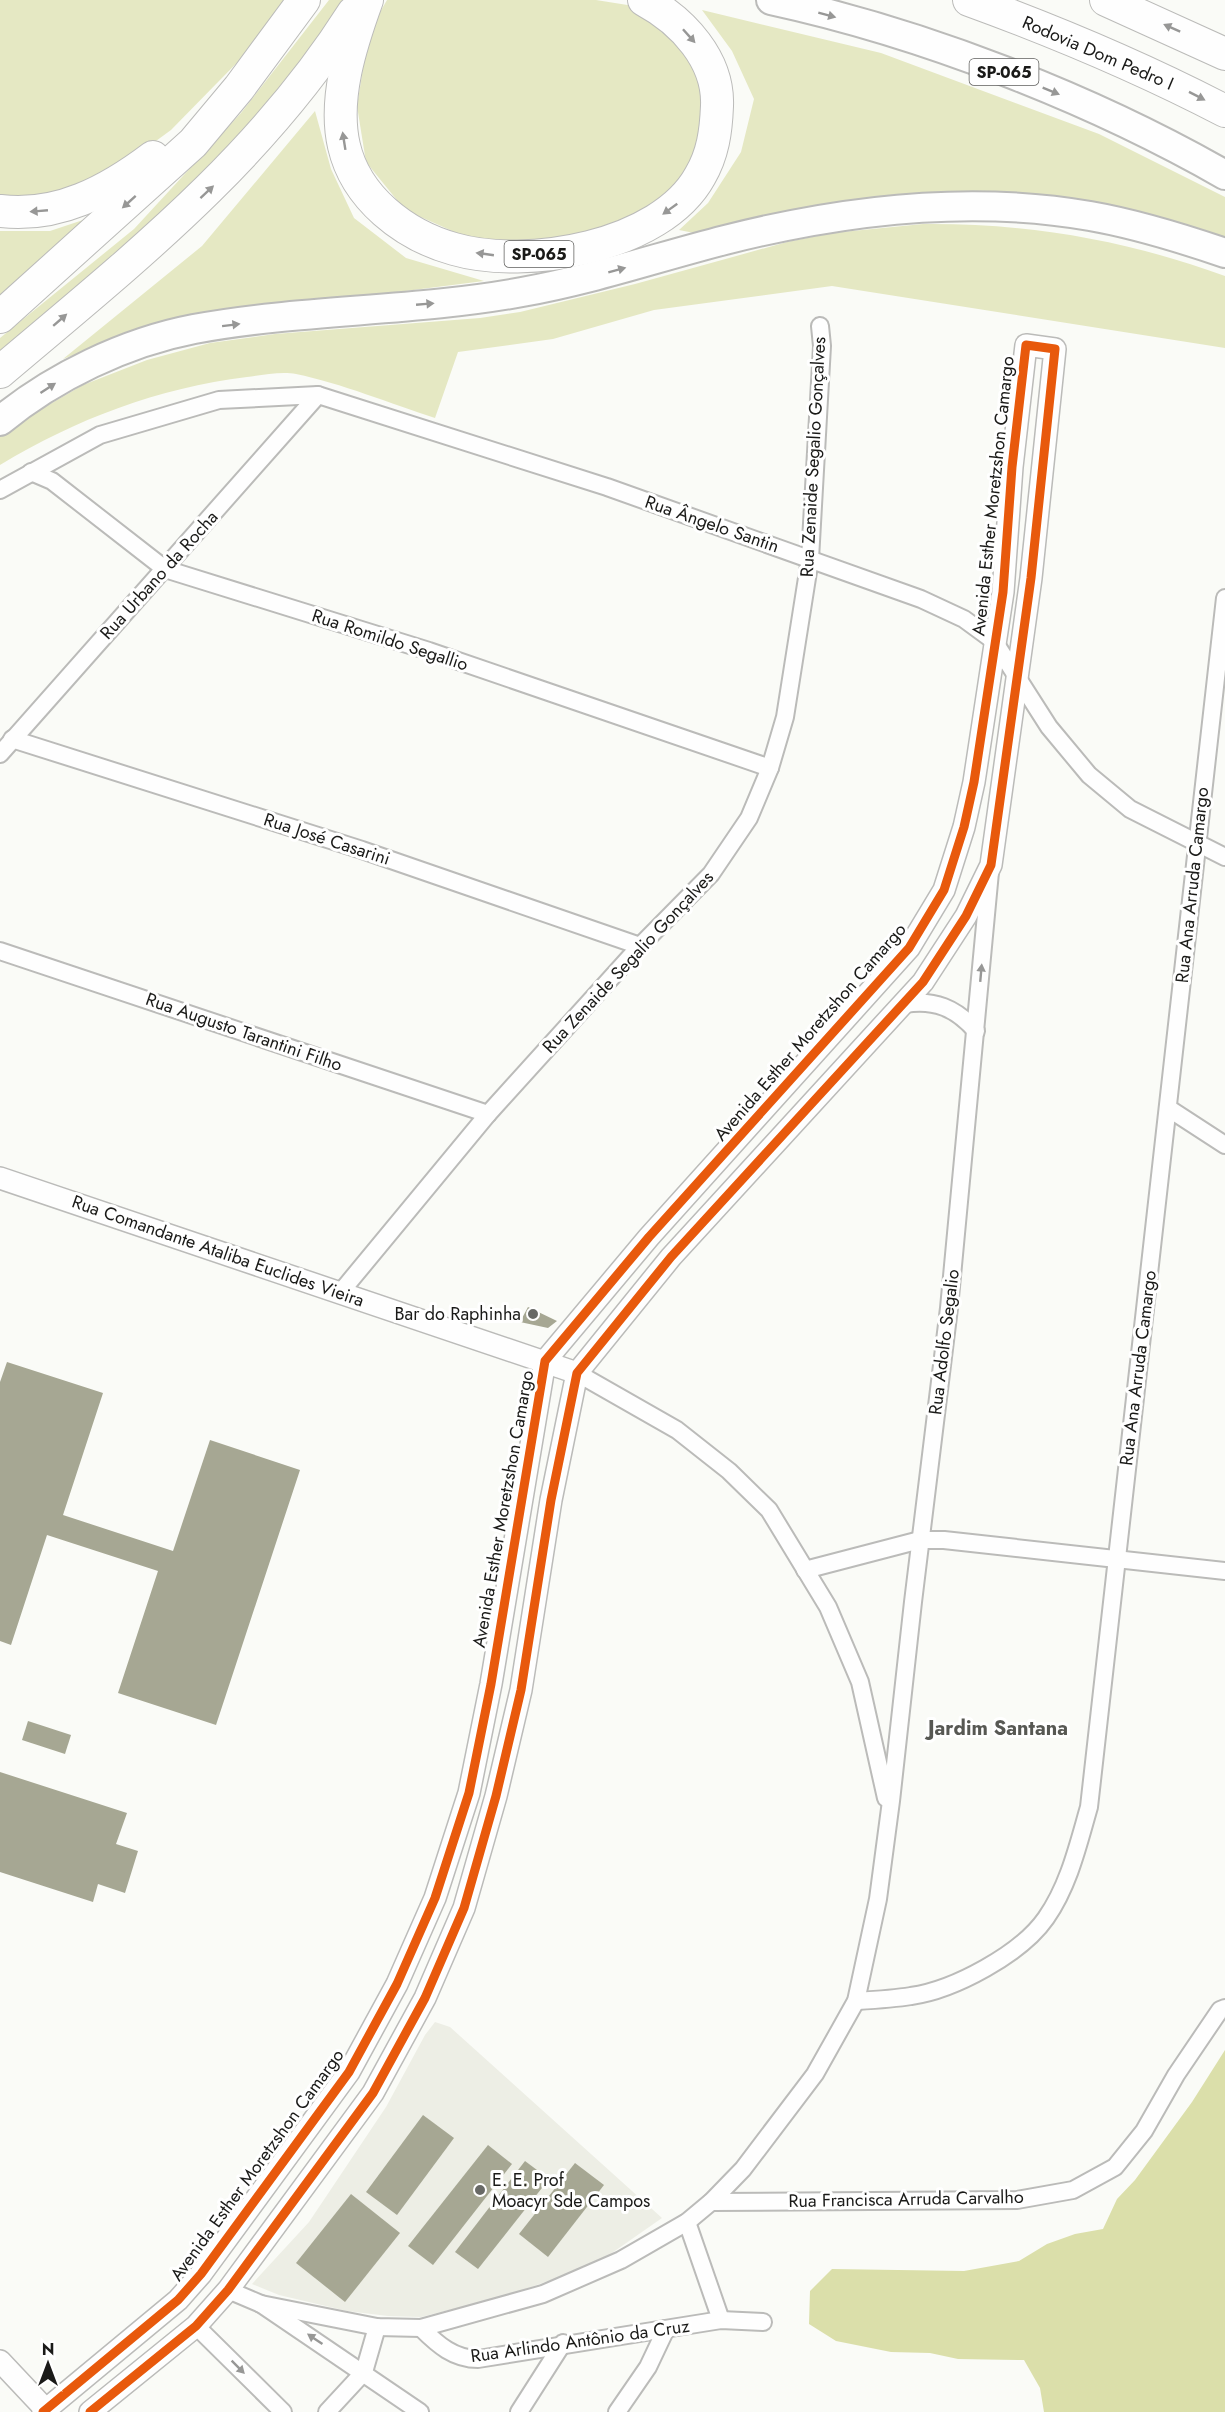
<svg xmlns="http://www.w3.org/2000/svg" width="1225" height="2412" font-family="Jost,sans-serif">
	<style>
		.built { fill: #edeee5 }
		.green { fill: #e5e8c3 }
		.forest { fill: #dbdfaa }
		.building { fill: #a6a793 }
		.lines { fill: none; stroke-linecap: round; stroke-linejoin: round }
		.minor-casing { stroke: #bbbbb9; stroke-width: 20 }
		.tertiary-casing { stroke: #bbbbb9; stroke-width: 24 }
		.trunk-casing { stroke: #bbbbb9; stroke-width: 32 }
		.motorway-casing { stroke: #bbbbb9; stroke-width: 34 }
		.minor { stroke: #fefefe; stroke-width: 16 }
		.tertiary { stroke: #fefefe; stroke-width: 21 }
		.trunk { stroke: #fefefe; stroke-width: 28 }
		.motorway { stroke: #fefefe; stroke-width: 32 }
		.cycleway-casing { stroke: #fff; stroke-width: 13 }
		.cycleway { stroke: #e8590c; stroke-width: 9 }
		.oneway { fill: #979796 }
		.poi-dot { fill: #686966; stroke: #fff; stroke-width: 2 }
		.labels { text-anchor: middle; stroke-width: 6; stroke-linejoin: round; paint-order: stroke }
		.shield { fill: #fff; stroke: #5f5f5d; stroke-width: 1.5 }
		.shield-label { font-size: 16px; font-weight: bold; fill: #1a1a18 }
		.street-label { font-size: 18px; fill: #1a1a18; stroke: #fff }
		.poi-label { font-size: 18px; fill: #1a1a18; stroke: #fff; text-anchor: end }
		.neighbourhood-label { font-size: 20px; font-weight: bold; fill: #575853; stroke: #fff }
	</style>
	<rect width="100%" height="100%" fill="#fafbf7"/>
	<polygon class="built" points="435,2022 450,2027 662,2218 609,2255 576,2271 506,2296 421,2317 388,2316 347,2311 279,2295 252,2284 309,2222 386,2107 425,2035"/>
	<g class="green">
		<polygon points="0,0 285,0 263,36 171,130 119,168 68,193 0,201"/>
		<polygon points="329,0 345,0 278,95 209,174 0,354 0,338 134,229 241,113"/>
		<polygon points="387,0 596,0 640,7 686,44 708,81 707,143 681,189 620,229 543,242 468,238 405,210 366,162 357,106 369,31"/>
		<polygon points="702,10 881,53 1099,134 1225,197 1225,241 1103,205 699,234 679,230 708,203 741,152 754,99 732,51"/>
		<polygon points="315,111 331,169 354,218 406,258 484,281 161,322 63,359 202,246"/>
		<polygon points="92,217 0,296 0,231 50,231"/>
		<path d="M923,224C1029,223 1126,240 1225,276V348L832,286L654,310L553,339L458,352L435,418C392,404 340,383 296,374C282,371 262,375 247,377C158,388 76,419 0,465V433L83,385L147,360L210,343L275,334L480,318L520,312L635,284L787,242L832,233Z"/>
	</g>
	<polygon class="forest" points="1225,2050 1225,2412 1044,2412 1040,2388 1024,2360 958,2359 930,2353 891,2352 836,2341 809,2324 810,2291 832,2269 964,2271 1019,2261 1047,2244 1075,2234 1103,2229 1117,2199 1135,2180 1192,2102"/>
	<g class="building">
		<polygon points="528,1307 557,1321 548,1328 520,1322"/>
		<polygon points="7,1362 103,1393 63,1515 173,1551 210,1440 300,1470 216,1725 118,1693 158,1571 47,1535 11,1645 0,1641 0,1382"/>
		<polygon points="28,1721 71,1735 65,1754 22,1740"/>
		<polygon points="0,1772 127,1813 116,1844 138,1851 125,1893 98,1884 93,1902 0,1872"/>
		<polygon points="423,2115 454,2138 397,2215 366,2192"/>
		<polygon points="488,2145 512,2164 433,2265 408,2246"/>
		<polygon points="525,2161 549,2179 478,2269 455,2252"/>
		<polygon points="575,2163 604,2185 548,2257 519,2234"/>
		<polygon points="351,2194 400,2233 345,2302 296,2263"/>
	</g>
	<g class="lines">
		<defs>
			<g id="minor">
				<polyline points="31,472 52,481 165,569 429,651 770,768"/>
				<polyline points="0,490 100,435 219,400 318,395 607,487 921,599 964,619 994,641 1049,727 1089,775 1130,809 1225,857"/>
				<polyline points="12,739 362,850 640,946"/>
				<polyline points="0,754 318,395"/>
				<polyline points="0,951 488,1114"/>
				<path d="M905,1004C934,999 956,1008 976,1031"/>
				<polyline points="1168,1108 1225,1145"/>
				<polyline points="340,1293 488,1114 640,946 711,874 749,818 770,768 785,717 810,559 822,346 820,326"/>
				<polyline points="577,1373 677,1430 729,1471 769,1510 828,1607 860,1682 886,1798"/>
				<polyline points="805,1570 920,1540 944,1540 1225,1571"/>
				<path d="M856,2001C874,2000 893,1999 911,1996C954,1990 1021,1954 1046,1918C1069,1885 1078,1845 1089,1807L1225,598"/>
				<polyline points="711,2202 1017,2200 1073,2190 1115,2167 1144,2131 1176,2075 1220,2010 1225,2008"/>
				<polyline points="687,2222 721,2320"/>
				<polyline points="228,2290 261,2304 420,2412"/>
				<polyline points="261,2304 377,2327 421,2328 543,2294 621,2260 687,2222 711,2202 743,2169 815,2074 856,2001 878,1899 891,1801 913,1602 949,1308 990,872"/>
				<polyline points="196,2326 283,2412"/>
				<path d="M421,2328C438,2345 454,2359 478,2359L721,2320L763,2322"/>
				<polyline points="327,2412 364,2372 377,2327"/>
				<polyline points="519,2412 563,2343"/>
				<polyline points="617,2412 648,2367 666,2329"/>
			</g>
			<g id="tertiary">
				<polyline points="0,1178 577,1373"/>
				<polyline points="0,2361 48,2412"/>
				<polyline points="43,2412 178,2300 201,2274 349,2072 397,1984 435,1898 469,1793 491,1684 545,1361 649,1237 909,948 944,890 964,827 974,782 1003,592 1012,467 1026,345 1055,349 1031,578 991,865 966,916 923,982 671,1257 577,1373 551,1500 521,1690 496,1796 464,1908 425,1998 373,2093 228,2290 196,2326 90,2412"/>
			</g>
			<g id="trunk">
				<path d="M771,0C923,33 1090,98 1225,175"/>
				<path d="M0,421C53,377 126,342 194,329C302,309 414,312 522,292C591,280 658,257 725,240C843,210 970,195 1090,216C1136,224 1181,238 1225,253"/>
			</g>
			<g id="motorway">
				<path d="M367,0C351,44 333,99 344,146C356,198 404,235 454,249C526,270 661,247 700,176C713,154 716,131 717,106C719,60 683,21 644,0"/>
				<path d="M969,0C1057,32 1142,68 1225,111"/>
				<polyline points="1106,0 1225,54"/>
				<path d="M0,211C58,218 108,191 153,157"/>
				<polyline points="0,317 193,143 239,88 304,0"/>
				<path d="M0,372C131,261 260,160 353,13"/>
			</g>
		</defs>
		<use href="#minor" class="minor-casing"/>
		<use href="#tertiary" class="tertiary-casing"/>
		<use href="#trunk" class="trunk-casing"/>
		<use href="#motorway" class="motorway-casing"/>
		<use href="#minor" class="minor"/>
		<use href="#tertiary" class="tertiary"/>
		<use href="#trunk" class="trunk"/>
		<use href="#motorway" class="motorway"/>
		<defs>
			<polyline id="cycleway" points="43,2412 178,2300 201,2274 349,2072 397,1984 435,1898 469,1793 491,1684 545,1361 649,1237 909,948 944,890 964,827 974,782 1003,592 1012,467 1026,345 1055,349 1031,578 991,865 966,916 923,982 671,1257 577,1373 551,1500 521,1690 496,1796 464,1908 425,1998 373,2093 228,2290 196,2326 90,2412"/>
		</defs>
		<use href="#cycleway" class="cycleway-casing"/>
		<use href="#cycleway" class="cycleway"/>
	</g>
	<defs><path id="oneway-solid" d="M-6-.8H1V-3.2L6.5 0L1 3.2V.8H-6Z" transform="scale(1.5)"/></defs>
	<g class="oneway">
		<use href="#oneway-solid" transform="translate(827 15) rotate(15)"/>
		<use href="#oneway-solid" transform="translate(1172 28) rotate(-156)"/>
		<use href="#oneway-solid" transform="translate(689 36) rotate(48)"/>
		<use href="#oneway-solid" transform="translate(1051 91) rotate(22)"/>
		<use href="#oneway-solid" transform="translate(1197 96) rotate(27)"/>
		<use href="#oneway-solid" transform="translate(344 141) rotate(-99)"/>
		<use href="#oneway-solid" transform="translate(207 192) rotate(-43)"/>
		<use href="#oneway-solid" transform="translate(129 202) rotate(138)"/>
		<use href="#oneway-solid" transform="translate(670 209) rotate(144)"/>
		<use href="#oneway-solid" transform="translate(39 211) rotate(175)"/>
		<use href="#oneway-solid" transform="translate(485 254) rotate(-172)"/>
		<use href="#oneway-solid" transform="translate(617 270) rotate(-15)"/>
		<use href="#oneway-solid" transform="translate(425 304) rotate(-5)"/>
		<use href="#oneway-solid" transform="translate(60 320) rotate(-41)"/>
		<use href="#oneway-solid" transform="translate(231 325) rotate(-7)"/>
		<use href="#oneway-solid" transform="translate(48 388) rotate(-33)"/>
		<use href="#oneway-solid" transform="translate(981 973) rotate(-85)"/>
		<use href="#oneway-solid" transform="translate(315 2339) rotate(-146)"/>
		<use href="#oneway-solid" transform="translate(238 2367) rotate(45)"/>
	</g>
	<g class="poi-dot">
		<circle cx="533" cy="1314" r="6"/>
		<circle cx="480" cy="2190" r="6"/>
	</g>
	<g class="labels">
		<g class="shield">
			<rect x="969.5" y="59" width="69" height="26" rx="4.5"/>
			<rect x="504.5" y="241" width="69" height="26" rx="4.5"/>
		</g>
		<g class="shield-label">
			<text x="1004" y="78">SP-065</text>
			<text x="539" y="260">SP-065</text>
		</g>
		<g class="street-label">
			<text transform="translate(1098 53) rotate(23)" y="6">Rodovia Dom Pedro I</text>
			<text transform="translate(813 457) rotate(-87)" y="6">Rua Zenaide Segalio Gonçalves</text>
			<text transform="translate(993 496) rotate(-84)" y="6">Avenida Esther Moretzshon Camargo</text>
			<text transform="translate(712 524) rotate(19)" y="6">Rua Ângelo Santin</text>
			<text transform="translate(159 575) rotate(-48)" y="6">Rua Urbano da Rocha</text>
			<text transform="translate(390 640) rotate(18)" y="6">Rua Romildo Segallio</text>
			<text transform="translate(327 839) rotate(18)" y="6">Rua José Casarini</text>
			<text transform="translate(1192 885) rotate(-84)" y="6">Rua Ana Arruda Camargo</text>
			<text transform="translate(628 962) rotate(-47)" y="6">Rua Zenaide Segalio Gonçalves</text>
			<text transform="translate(244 1032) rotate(19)" y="6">Rua Augusto Tarantini Filho</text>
			<text transform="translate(810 1032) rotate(-49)" y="6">Avenida Esther Moretzshon Camargo</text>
			<text transform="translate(218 1251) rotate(19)" y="6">Rua Comandante Ataliba Euclides Vieira</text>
			<text transform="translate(944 1342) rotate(-83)" y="6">Rua Adolfo Segalio</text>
			<text transform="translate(1138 1368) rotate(-83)" y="6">Rua Ana Arruda Camargo</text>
			<text transform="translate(503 1509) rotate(-80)" y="6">Avenida Esther Moretzshon Camargo</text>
			<text transform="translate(257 2165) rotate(-54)" y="6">Avenida Esther Moretzshon Camargo</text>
			<text transform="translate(906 2199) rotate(-1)" y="6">Rua Francisca Arruda Carvalho</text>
			<text transform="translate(580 2341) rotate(-8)" y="6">Rua Arlindo Antônio da Cruz</text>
		</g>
		<g class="poi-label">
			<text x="521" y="1320">Bar do Raphinha</text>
			<text x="492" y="2186" text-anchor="start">E. E. Prof<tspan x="492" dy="21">Moacyr Sde Campos</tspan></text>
		</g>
		<g class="neighbourhood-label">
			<text x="998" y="1735">Jardim Santana</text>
		</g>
	</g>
	<g transform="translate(48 2364)" stroke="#ffffff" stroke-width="4.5" paint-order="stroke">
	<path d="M0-4.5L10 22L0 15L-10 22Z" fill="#1a1a18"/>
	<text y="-9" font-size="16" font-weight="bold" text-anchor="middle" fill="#1a1a18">N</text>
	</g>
</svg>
